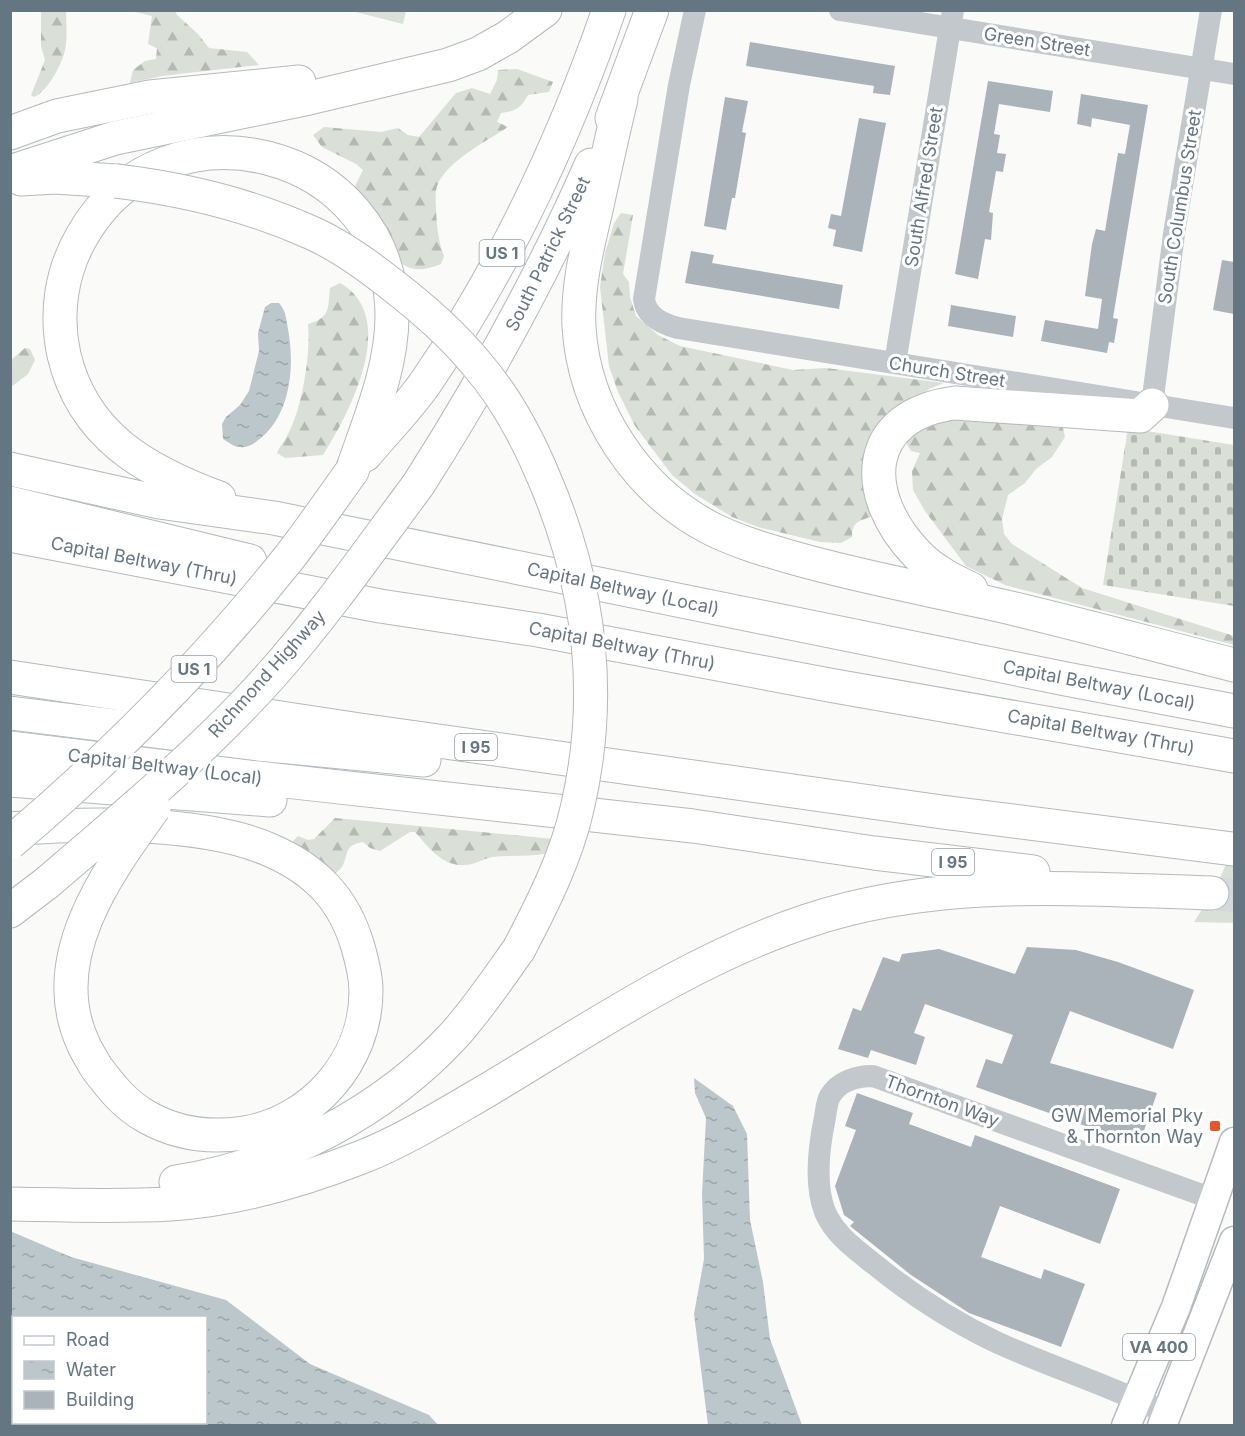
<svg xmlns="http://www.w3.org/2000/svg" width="1245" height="1436" font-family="Inter,sans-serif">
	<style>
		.forest { fill: url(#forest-firs) }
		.cemetery { fill: url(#cemetery-stones) }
		.garden { fill: #dadfd7 }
		.water { fill: url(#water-ripples); fill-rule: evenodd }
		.building { fill: #aab3b9 }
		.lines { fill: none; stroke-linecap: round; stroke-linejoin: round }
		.highway-tunnel { stroke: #d5d9db; stroke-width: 33; stroke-dasharray: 33 16; stroke-linecap: butt }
		.major-casing { stroke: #b5babe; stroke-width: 31 }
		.highway-casing { stroke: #b4b9bd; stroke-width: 35 }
		.minor { stroke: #c3c8cc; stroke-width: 22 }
		.major { stroke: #fff; stroke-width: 28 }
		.highway { stroke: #fff; stroke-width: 33 }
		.highway-bridge-casing { stroke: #b4b9bd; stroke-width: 35; stroke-linecap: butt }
		.highway-bridge { stroke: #fff; stroke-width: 33 }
		.poi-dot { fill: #e4572e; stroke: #fff; stroke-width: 2 }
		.labels { text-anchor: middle; stroke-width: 6; stroke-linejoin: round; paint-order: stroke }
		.shield { fill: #fff; stroke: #939fa8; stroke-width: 1.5 }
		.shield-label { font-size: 16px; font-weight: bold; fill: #657683 }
		.street-label { font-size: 18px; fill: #657683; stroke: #fff }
		.poi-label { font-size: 18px; fill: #657683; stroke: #fff; text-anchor: end }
	</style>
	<defs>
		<pattern id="forest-firs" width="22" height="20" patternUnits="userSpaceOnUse" patternTransform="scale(1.5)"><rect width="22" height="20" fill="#dadfd7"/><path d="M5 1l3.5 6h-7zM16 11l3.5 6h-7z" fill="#b4b9b4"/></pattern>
		<pattern id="cemetery-stones" width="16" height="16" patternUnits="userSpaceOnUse" patternTransform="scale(1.5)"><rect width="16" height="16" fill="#dadfd7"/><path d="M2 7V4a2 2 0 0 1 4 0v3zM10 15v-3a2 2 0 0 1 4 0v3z" fill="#b4b9b4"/></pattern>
		<pattern id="water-ripples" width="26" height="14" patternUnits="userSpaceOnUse" patternTransform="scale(1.5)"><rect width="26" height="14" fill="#bbc7cb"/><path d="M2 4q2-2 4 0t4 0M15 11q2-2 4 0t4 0" fill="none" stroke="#9ca6aa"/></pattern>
	</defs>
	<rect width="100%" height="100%" fill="#fafaf8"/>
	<g class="forest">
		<path d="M41,11H66C66,24 68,41 64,54C60,67 47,92 34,97L31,95L45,60L41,46Z"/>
		<polygon points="131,11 175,11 177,15 198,34 209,48 247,52 259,65 162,76 130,83 133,70 145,61 156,59 157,48 148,44 152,16"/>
		<path d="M517,69L553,82L549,92L528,95C521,108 516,111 501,113L497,122L508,127C487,141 439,165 436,191C435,197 436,204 436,210C437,227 438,241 444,256L441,264C392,284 391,242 373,210C368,202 360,195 354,188L363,170L356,164L322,147L313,135L324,127L381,132L398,128L408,135L419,137L456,93L472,88L490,94L497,80L498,70Z"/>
		<path d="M621,213L633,215L623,274L629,282L630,297L636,316L658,335L680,346L793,370L826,368L944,383L929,389L914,401L870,517C858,521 852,523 852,537L841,543L820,542L758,527L732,517L695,494L672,475L635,426L618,392L609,366L600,287L605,253L614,223Z"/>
		<path d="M340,283C400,317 350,413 323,455L285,458L277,453C280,446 284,442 287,436C302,410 311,354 308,324C330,318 328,309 330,288Z"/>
		<polygon points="25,348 30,349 35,360 28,374 11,387 11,360"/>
		<polygon points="963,417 1063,428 1065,437 1052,457 1036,469 1025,483 1008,495 1002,519 1004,534 1012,544 1082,588 1234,636 1234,645 1005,585 966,566 925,511 913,490 912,471 920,453 911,451 906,443 910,430"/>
		<path d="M335,818L554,839L549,853C530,857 511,855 492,857C483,859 474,865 465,865C443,867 428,847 415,832H410L380,851L370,848L363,842C343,845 349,855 342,867C340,870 336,872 334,875L291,843L298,836L308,840L314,839Z"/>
	</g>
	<polygon class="cemetery" points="1128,428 1234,445 1234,606 1103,585"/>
	<g class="garden">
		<polygon points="348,10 406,10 406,11 403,24"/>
		<polygon points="1234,846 1234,923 1194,922 1216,887"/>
	</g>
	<g class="water">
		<path d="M271,303H279C286,311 286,318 288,329C295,366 291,417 257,441C252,445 247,448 240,447C234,447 228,442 223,439L222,424L226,417L240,405L249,391L259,351L258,333L265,307Z"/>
		<polygon points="694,1078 733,1106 747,1134 750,1220 763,1282 770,1339 802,1425 708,1425 694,1314 704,1259 702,1194 706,1118 695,1093"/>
		<path d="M10,1231L71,1257L226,1300L310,1364L429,1415L438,1425H11ZM14,1318H206V1422H14Z"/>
	</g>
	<g class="building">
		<polygon points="750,42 895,66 890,95 873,93 874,86 746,66"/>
		<polygon points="988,81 1053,91 1050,112 999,104 994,134 1000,135 997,153 1006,154 1003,172 996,171 989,212 993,213 991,240 985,239 978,279 955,274"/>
		<polygon points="1081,94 1148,105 1113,318 1118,319 1114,343 1109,342 1107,353 1041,341 1045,320 1098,329 1102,299 1085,296 1092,244 1096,229 1105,231 1118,153 1125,154 1130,125 1092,118 1091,127 1077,124"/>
		<polygon points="725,97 748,101 742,132 746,133 735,198 732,198 726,230 704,226"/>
		<polygon points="859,118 886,123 862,252 833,246 836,230 828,228 831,214 841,216"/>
		<polygon points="691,251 714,255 712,263 843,285 839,309 685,283"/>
		<polygon points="1222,260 1234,262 1234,314 1213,310"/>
		<polygon points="951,305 1016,316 1013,337 948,326"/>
		<polygon points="1027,947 1076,950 1118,962 1194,990 1173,1049 1070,1011 1050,1063 1157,1093 1139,1145 976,1087 986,1059 1002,1064 1013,1035 925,1004 914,1033 925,1037 916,1065 871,1050 868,1058 838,1049 853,1008 861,1011 883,957 899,962 902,954 939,949 1015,974"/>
		<polygon points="857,1093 913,1113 909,1124 971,1147 975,1135 1120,1189 1100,1244 1000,1206 981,1257 1041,1279 1044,1269 1085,1284 1061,1347 969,1313 911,1275 850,1226 854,1222 844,1215 835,1186 856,1130 845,1126"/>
	</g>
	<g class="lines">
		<polyline class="highway-tunnel" points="1212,893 1234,896"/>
		<defs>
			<g id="major">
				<polyline points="1126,1426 1176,1307 1234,1142"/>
				<polyline points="1162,1426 1234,1241"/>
			</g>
			<g id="highway">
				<path d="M621,99C612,136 604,173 596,210C587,248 577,287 579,327C584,410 637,491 712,529C738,542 766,550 794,558C857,576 921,588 985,602C1069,621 1151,644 1234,665"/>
				<polyline points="612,118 652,10"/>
				<polyline points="10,133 57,116 150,97 299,82"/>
				<polyline points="10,172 115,138 309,98 448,65 478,54 508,37 545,10"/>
				<polyline points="21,179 55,177 116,181"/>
				<path d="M365,455C385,431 408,408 426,382C504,268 564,140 609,10"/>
				<polyline points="10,469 159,502 274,518 1066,679 1234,711"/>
				<path d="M418,485C483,383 542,277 591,165"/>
				<path d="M219,498C146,471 83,436 64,355C55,314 61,272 82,236C165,90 392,148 392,316C392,369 369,421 352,471"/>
				<polyline points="10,503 250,561"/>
				<polyline points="10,535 380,606 538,630 829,685 1234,756"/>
				<path d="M971,589C952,580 932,570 917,554C860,495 862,415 955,403L1140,416L1152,405"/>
				<polyline points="10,677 360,730 942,812 1233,849"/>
				<polyline points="10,713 258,744 424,760"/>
				<polyline points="10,748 258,778 693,826 874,853 1033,872"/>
				<polyline points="10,780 270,800"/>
				<path d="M10,829C85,823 202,820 270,850C316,870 344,899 358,947C362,961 366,976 366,991C366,1062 312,1122 244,1133C211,1138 177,1134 147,1117C125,1105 111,1087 96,1067"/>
				<polyline points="10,911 48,882"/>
				<path d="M176,1182C280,1166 385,1111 456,1033C479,1007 499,977 519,949"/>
				<path d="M10,1204C64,1205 117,1207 170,1204C235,1200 301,1181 362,1157C403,1141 448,1113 486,1091C588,1030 694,958 807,921C937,877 1077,889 1212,893"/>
			</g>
		</defs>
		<use href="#major" class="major-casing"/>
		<use href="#highway" class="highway-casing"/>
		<g class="minor">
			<path d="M695,10L679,85L644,299C646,317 663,324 678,328L1234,418"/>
			<polyline points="840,10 1234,74"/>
			<polyline points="895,363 953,10"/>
			<polyline points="1152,405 1174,234 1211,10"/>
			<path d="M1168,1414C1112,1386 1053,1368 996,1342C952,1321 912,1295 874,1264C855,1249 835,1235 825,1212C814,1184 819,1146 825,1117C826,1111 827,1101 830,1096C839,1081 857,1076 873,1076L1213,1199"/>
		</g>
		<use href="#major" class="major"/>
		<use href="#highway" class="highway"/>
		<defs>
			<g id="highway-bridge">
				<path d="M116,181C184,189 250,205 312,233C341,246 367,265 391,284C421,307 451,333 475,362C505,396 527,437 544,478C590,585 604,695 577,809C566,858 542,905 519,949"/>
				<path d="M10,843C113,756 204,664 288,559C310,531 331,500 352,471"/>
				<path d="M48,882C126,815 206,749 274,672C326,613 371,548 418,485"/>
				<path d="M96,1067C92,1059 86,1051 83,1043C44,959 107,873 154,808"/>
			</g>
		</defs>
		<use href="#highway-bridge" class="highway-bridge-casing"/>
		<use href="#highway-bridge" class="highway-bridge"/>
	</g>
	<rect class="poi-dot" x="1209" y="1120" width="12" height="12" rx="3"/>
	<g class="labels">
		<g class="shield">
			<rect x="479.5" y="240" width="45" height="26" rx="4.5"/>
			<rect x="171.5" y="656" width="45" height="26" rx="4.5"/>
			<rect x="455" y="734" width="42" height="26" rx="4.5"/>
			<rect x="932" y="849" width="42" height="26" rx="4.5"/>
			<rect x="1123" y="1334" width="72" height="26" rx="4.5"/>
		</g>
		<g class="shield-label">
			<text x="502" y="259">US 1</text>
			<text x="194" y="675">US 1</text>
			<text x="476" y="753">I 95</text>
			<text x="953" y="868">I 95</text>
			<text x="1159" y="1353">VA 400</text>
		</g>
		<g class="street-label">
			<text transform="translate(1037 42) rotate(9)" y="6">Green Street</text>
			<text transform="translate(924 187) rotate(-81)" y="6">South Alfred Street</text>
			<text transform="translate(1180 207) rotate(-81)" y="6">South Columbus Street</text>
			<text transform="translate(548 254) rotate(-64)" y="6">South Patrick Street</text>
			<text transform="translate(947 372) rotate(9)" y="6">Church Street</text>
			<text transform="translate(144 561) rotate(11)" y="6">Capital Beltway (Thru)</text>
			<text transform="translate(623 589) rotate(12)" y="6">Capital Beltway (Local)</text>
			<text transform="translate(622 646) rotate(11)" y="6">Capital Beltway (Thru)</text>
			<text transform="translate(267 674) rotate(-48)" y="6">Richmond Highway</text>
			<text transform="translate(1099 685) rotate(11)" y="6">Capital Beltway (Local)</text>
			<text transform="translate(1101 732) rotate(10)" y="6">Capital Beltway (Thru)</text>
			<text transform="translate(165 767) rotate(7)" y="6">Capital Beltway (Local)</text>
			<text transform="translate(942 1101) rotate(20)" y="6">Thornton Way</text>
		</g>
		<g class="poi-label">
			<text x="1203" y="1122">GW Memorial Pky<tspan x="1203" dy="21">&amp; Thornton Way</tspan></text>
		</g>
	</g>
	<rect width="1245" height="1436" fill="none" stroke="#657683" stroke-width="24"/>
	<rect x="12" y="1316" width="195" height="108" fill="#ffffff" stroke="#c1c8cd" stroke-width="1.5"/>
	<rect x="24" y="1336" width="30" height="9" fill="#ffffff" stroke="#c1c8cd" stroke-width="1.5"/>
	<text x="66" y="1346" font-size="18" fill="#657683">Road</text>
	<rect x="24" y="1361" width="30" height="18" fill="url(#water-ripples)" stroke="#c1c8cd" stroke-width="1.5"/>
	<text x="66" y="1376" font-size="18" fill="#657683">Water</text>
	<rect x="24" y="1391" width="30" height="18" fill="#aab3b9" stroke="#c1c8cd" stroke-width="1.5"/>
	<text x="66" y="1406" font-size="18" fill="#657683">Building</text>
</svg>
